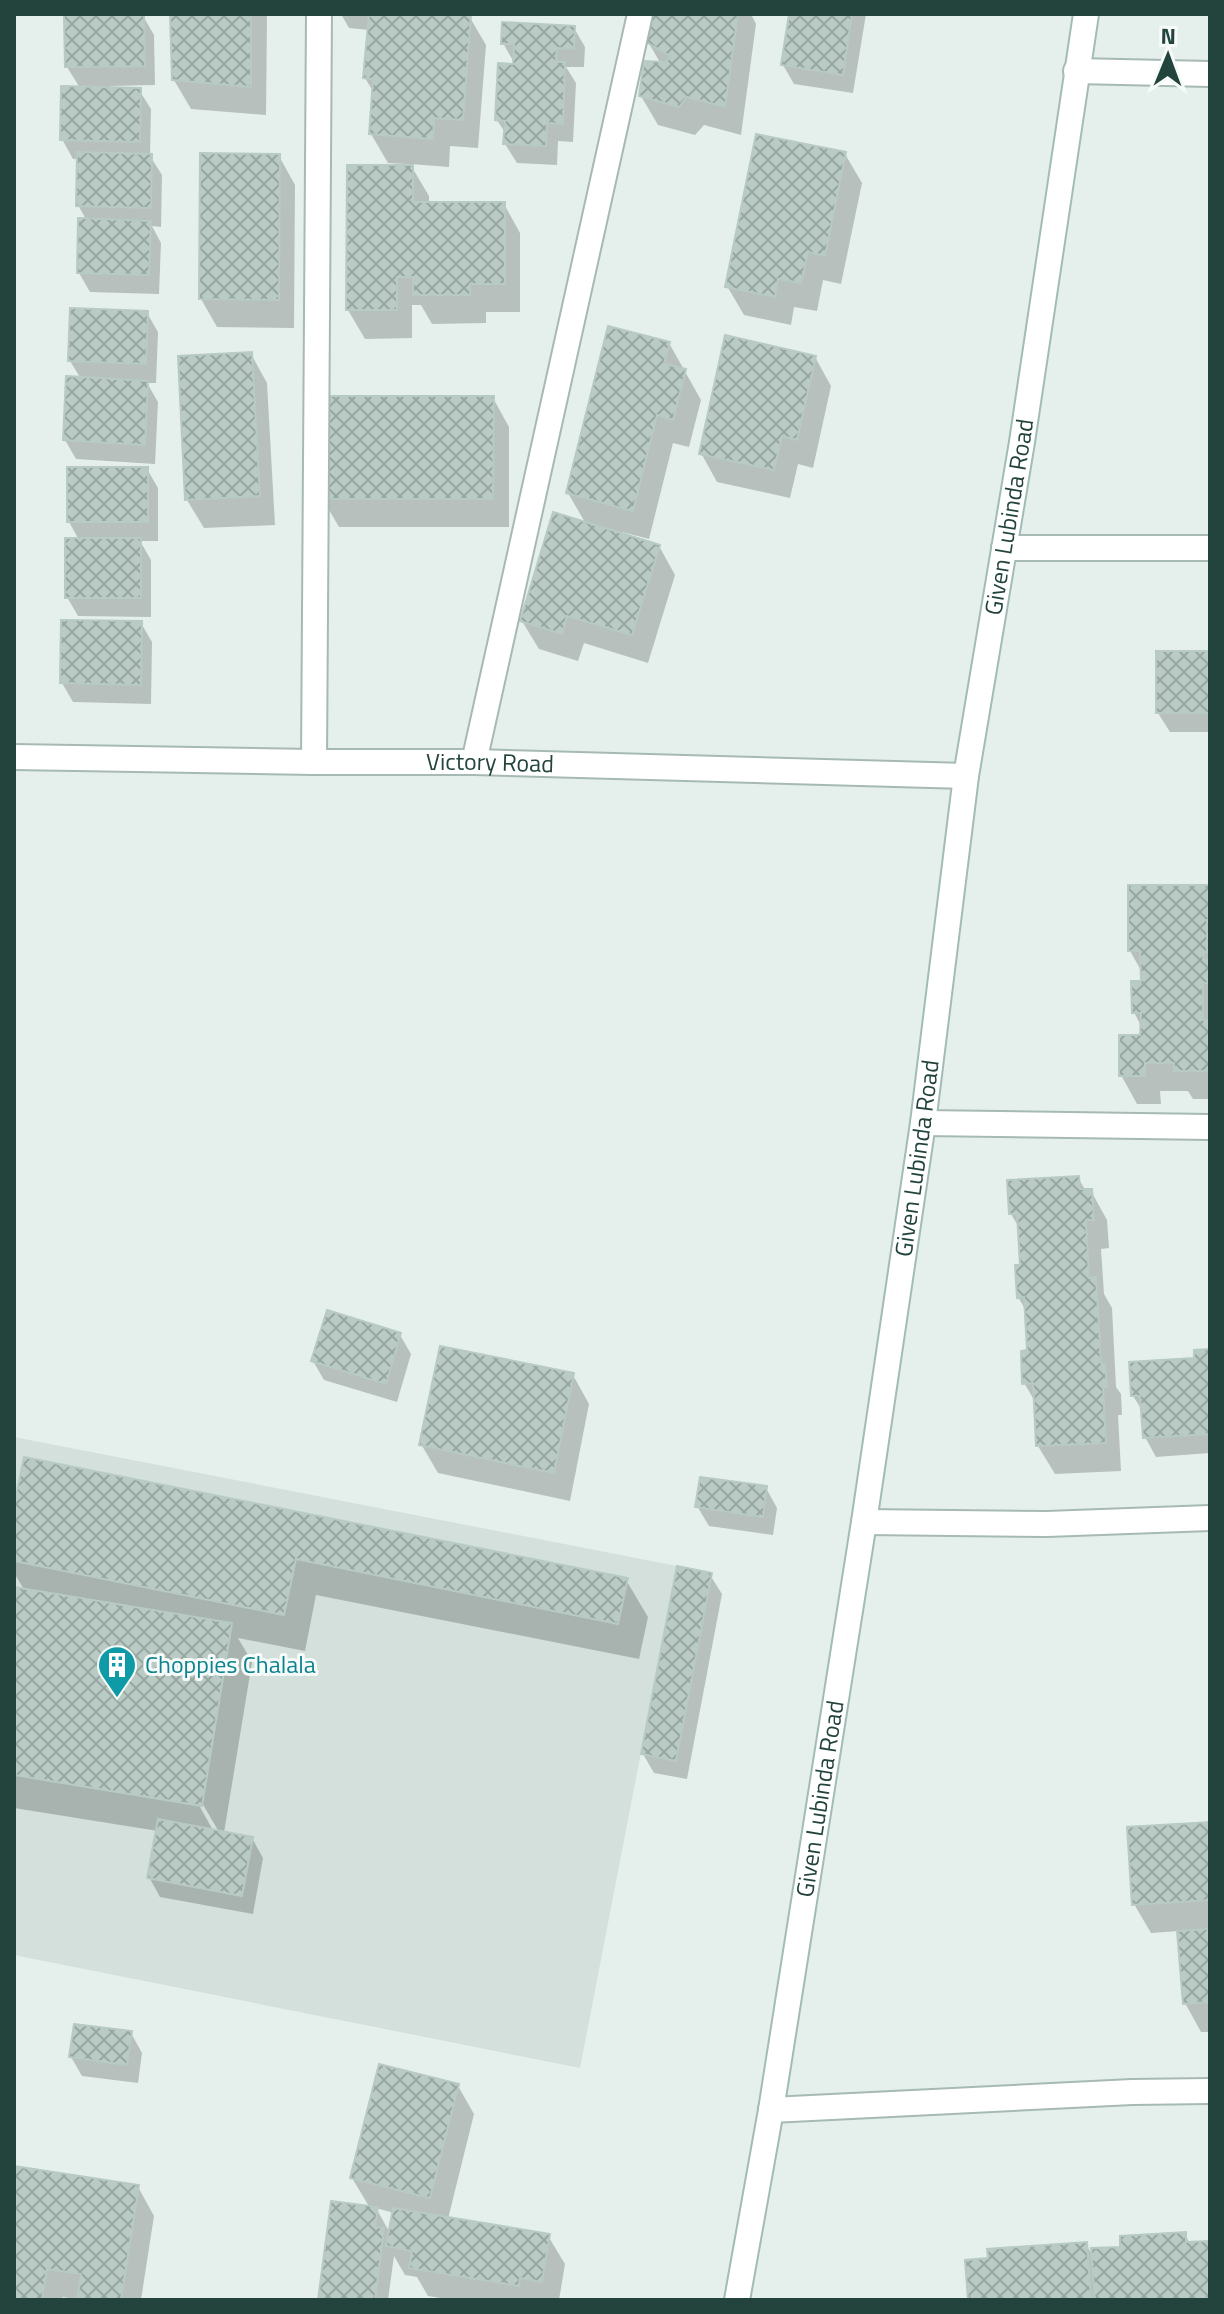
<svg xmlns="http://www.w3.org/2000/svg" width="1224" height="2314" font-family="'Titillium Web',sans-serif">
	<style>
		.built { fill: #d3e0db }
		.shadow { fill: #0003; fill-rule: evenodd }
		.building { fill: url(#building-cross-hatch); stroke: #b7cac3; stroke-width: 2 }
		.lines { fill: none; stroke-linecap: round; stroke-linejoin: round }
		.street-casing { stroke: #a7b9b4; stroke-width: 28 }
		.secondary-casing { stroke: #a2bcb5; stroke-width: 28 }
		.street { stroke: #fff; stroke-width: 24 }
		.secondary { stroke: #fff; stroke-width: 24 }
		.labels { text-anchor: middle; stroke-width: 6; stroke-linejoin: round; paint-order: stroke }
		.street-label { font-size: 24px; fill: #22443d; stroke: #f6fbf9 }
		.culture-label { font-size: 24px; fill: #0d838f; stroke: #f6fbf9; text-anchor: start }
	</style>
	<defs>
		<pattern id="building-cross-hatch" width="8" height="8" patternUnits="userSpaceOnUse" patternTransform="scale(2)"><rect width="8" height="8" fill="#bacbc5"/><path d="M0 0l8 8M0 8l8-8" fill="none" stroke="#97a6a1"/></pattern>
	</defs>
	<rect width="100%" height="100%" fill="#e5f0ec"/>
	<polygon class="built" points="14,1437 677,1566 580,2068 14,1955"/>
	<g class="shadow">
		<polygon points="172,14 265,14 267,17 266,115 191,109 174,80"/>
		<polygon points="341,14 467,14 469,16 486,45 478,148 450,146 449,167 410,164 429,196 429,204 504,204 520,233 520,312 486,312 486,323 432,324 421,305 412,305 412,338 365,339 348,310 406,164 388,163 371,134 374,93 365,78 369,30 349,28"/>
		<polygon points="653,14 751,14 756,24 741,135 704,125 695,135 658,125 641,96 661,64 648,42"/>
		<polygon points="791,14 866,14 853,93 794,84 783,65"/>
		<polygon points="143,16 154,35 155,85 110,86 110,89 139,90 151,109 150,156 162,175 161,227 152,226 161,243 159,294 90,292 79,273 87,221 78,205 79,159 73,159 62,139 80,88 67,67"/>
		<polygon points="574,28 585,47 584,67 566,67 576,83 573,142 558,141 557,165 517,163 505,144 506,134 497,120 516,66 503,43"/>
		<polygon points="845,154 862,183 841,284 823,280 817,311 794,307 791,325 744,315 727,286"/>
		<polygon points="279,156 295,185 294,328 217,327 201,299"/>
		<polygon points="147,313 158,332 156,383 147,383 158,402 155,464 76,459 65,440 81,379 70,361"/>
		<polygon points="669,343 701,400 689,447 673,443 649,539 622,532 621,535 659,546 675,575 648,663 584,643 578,661 539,649 522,621 586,524 568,493"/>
		<polygon points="251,354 267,383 275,525 204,528 187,500"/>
		<polygon points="815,357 831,386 813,468 798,464 790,498 717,482 701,453"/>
		<polygon points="493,398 509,427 509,527 339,527 322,498"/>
		<polygon points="147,469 158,488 158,541 140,541 151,560 151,617 78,616 67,597 79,540 69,522"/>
		<polygon points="141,623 152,642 151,704 73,702 62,683"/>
		<polygon points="1210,653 1210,732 1170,732 1158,713"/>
		<polygon points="1210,887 1210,1099 1193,1099 1188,1091 1160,1091 1161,1104 1137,1104 1121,1075 1142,1037 1142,1028 1134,1012 1143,983 1142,972 1130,951"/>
		<polygon points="1078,1178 1086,1191 1091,1191 1107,1220 1109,1248 1101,1249 1104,1294 1112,1308 1116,1387 1121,1394 1122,1415 1118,1415 1121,1471 1055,1474 1038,1446 1036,1403 1024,1383 1029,1352 1027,1312 1018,1297 1022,1267 1020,1229 1011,1214"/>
		<polygon points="400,1335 411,1354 397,1402 324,1380 313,1361"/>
		<polygon points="1210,1351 1210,1453 1156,1457 1145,1437 1144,1413 1133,1396"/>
		<polygon points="573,1375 589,1404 570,1501 438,1473 421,1444"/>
		<polygon points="766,1488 777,1508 773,1535 709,1526 697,1506"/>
		<path d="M14,1516L626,1580L648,1617L639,1659L316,1595L305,1651L238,1638L252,1662L224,1833L252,1838L263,1858L253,1914L160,1897L149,1877L158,1831L14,1808V1589L25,1591L14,1573ZM198,1796L219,1832H214L195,1798Z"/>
		<polygon points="710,1575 722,1594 687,1779 654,1773 643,1754"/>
		<polygon points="1210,1824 1210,2032 1201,2032 1185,2003 1179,1931 1151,1933 1134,1904"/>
		<polygon points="131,2033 142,2053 138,2083 82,2076 71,2057"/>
		<path d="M458,2086L474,2114L448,2219L548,2236L565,2264L559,2300H452L428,2296L417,2277L405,2275L394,2256L388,2300H320L370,2208L352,2178ZM376,2208L394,2213L390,2233Z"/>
		<polygon points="14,2168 138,2187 154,2216 141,2300 79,2300 63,2297 62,2300 14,2300"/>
		<polygon points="1185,2234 1190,2244 1210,2243 1210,2300 970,2300 1086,2244 1094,2258 1122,2248"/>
	</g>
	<g class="building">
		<polygon points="144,14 145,66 65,67 64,15"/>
		<polygon points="170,14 251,14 251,87 172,80"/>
		<polygon points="369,14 471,15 463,120 434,118 433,139 369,134 373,79 363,78"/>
		<polygon points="651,14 738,14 725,107 687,97 679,107 639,96 644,61 666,62 670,56 646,42"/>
		<polygon points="789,14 852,14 843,75 781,65"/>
		<polygon points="502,22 575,26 574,49 557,48 556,62 565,62 563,124 547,123 546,146 503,144 505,121 495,120 498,63 513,64 514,44 501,44"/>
		<polygon points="61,86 141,88 140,142 60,140"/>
		<polygon points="756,134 846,152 825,256 808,252 801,283 778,279 775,297 725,287"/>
		<polygon points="77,152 152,154 151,208 76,206"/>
		<polygon points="200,153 280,154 279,300 199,299"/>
		<polygon points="347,165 413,165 413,202 505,202 505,284 470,284 470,295 413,295 413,277 397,277 397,310 346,310"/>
		<polygon points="78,218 151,221 149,275 77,273"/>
		<polygon points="70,308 148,311 146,364 68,361"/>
		<polygon points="608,326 670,342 664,364 686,369 673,420 657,415 633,511 566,493"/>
		<polygon points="725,335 816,356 797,440 782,436 774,470 699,454"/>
		<polygon points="252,352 260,496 185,500 178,356"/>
		<polygon points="66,376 148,381 145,445 63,440"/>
		<polygon points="321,396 494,396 493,499 320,499"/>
		<rect x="67" y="467" width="81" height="55"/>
		<polygon points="553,512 660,545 632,635 567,616 562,634 520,621"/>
		<rect x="65" y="538" width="76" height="60"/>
		<polygon points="61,620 142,621 141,685 60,683"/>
		<rect x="1156" y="651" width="54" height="62"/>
		<polygon points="1128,885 1210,885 1210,920 1207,920 1207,952 1204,952 1203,960 1210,960 1210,983 1203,983 1203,1020 1210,1020 1210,1071 1174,1071 1174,1063 1145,1063 1145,1076 1119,1076 1119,1035 1140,1035 1141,1013 1132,1013 1131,981 1141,981 1140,951 1128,951"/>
		<polygon points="1079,1176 1080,1189 1092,1189 1094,1220 1086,1220 1089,1278 1096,1277 1101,1363 1105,1364 1107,1387 1103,1387 1106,1443 1036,1446 1033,1383 1022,1384 1021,1351 1027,1350 1024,1297 1017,1298 1015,1265 1020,1265 1017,1214 1009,1214 1007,1180"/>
		<polygon points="327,1310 401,1333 386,1384 311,1361"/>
		<polygon points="440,1346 574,1373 554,1473 419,1445"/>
		<polygon points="1210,1349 1210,1434 1143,1438 1140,1396 1131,1396 1129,1362 1194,1358 1194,1350"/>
		<polygon points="24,1457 628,1578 618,1624 296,1559 284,1615 14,1561 14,1505"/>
		<polygon points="700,1477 767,1486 763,1517 695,1507"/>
		<polygon points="677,1566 712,1573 676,1761 641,1754"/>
		<polygon points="14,1587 232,1623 202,1806 14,1775"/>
		<polygon points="158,1819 253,1837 242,1896 147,1878"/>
		<polygon points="1210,1822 1210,1900 1132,1905 1127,1827"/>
		<polygon points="1210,1929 1210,2002 1183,2004 1177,1931"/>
		<polygon points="74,2024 132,2031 127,2065 69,2057"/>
		<polygon points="379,2064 459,2084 430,2198 350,2178"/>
		<polygon points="14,2166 139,2185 121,2300 77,2300 81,2274 47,2269 42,2300 14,2300"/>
		<polygon points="331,2201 378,2207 375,2227 384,2228 375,2300 318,2300"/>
		<polygon points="393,2208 550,2234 542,2282 520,2278 519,2286 409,2268 412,2251 386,2246"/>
		<polygon points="1186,2232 1186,2242 1210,2241 1210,2298 1190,2300 1095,2300 1091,2248 1120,2247 1120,2236"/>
		<polygon points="1087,2242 1091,2300 968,2300 965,2260 988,2258 987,2249"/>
	</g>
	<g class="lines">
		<defs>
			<g id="street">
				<polyline points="1076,71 1210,74"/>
				<polyline points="1004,548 1210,548"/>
				<path id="s1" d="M14,757L314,762H474L966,776"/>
				<polyline points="314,762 319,14"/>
				<polyline points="474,762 640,14"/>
				<polyline points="923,1123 1210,1127"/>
				<polyline points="864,1522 1047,1524 1210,1518"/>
				<polyline points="771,2110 1132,2092 1210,2091"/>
			</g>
			<g id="secondary">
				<path id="s2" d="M737,2300L771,2110L864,1522L923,1123L966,776L1022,442L1086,14"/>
			</g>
		</defs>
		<use href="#street" class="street-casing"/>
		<use href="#secondary" class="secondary-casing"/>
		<use href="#street" class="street"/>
		<use href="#secondary" class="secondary"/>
	</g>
	<defs>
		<symbol id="building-pin" viewBox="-11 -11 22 30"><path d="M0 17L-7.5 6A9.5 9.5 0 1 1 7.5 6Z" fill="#0f9aa8" stroke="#f6fbf9"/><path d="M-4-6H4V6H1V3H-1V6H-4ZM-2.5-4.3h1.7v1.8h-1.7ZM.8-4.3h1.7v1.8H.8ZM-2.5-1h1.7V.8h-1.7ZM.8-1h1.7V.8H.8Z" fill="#fff"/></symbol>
	</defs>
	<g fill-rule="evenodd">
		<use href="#building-pin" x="95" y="1643" width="44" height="60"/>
	</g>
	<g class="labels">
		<g class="street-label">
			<text dy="8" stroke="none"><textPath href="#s2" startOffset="1804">Given Lubinda Road</textPath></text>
			<text dy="8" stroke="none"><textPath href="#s1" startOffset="476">Victory Road</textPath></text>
			<text dy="8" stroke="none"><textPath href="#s2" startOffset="1156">Given Lubinda Road</textPath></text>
			<text dy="8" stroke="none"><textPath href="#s2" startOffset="508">Given Lubinda Road</textPath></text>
		</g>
		<g class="culture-label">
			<text x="145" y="1673">Choppies Chalala</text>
		</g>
	</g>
	<rect width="1224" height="2314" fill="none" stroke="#22443d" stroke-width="32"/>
	<g transform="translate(1168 56) rotate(1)" stroke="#f6fbf9" stroke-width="6" paint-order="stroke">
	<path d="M0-6L14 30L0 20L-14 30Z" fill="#22443d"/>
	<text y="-12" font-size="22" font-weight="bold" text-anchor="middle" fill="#22443d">N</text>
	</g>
</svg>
